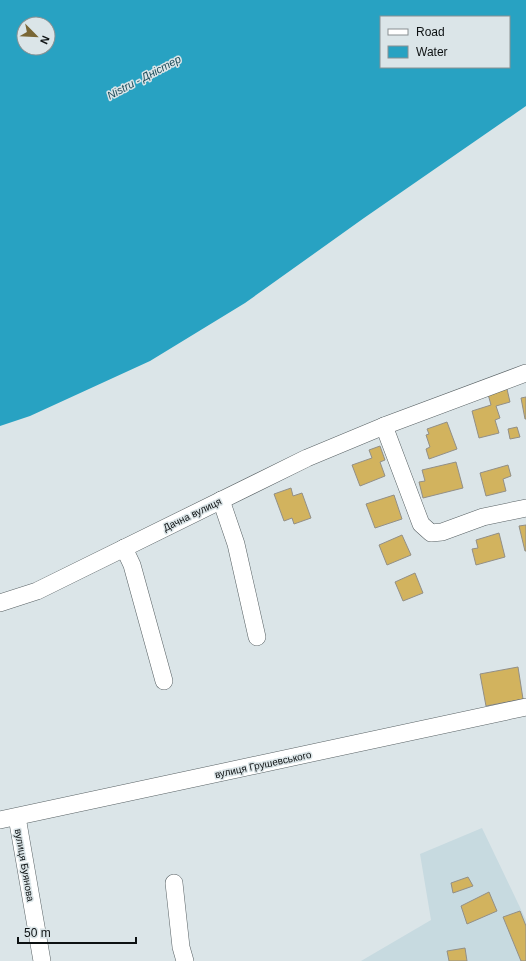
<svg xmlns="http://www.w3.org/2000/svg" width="526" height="961" font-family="Helvetica,sans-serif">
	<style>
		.built { fill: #c7dae0 }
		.water { fill: #28a2c2; fill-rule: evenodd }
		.building { fill: #d2b35e; stroke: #928f87 }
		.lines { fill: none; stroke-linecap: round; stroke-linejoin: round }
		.minor-casing { stroke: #586164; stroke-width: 18 }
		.minor { stroke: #fff; stroke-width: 17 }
		.labels { text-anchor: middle; stroke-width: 3; stroke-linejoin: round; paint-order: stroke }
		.street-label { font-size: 10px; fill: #0d1112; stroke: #dbe5e8 }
		.water-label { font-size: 11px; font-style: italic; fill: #1d4d5b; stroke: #dbe5e8 }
	</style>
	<rect width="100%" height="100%" fill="#dbe5e8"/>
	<polygon class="built" points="482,828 526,920 526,961 361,961 431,920 420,854"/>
	<path class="water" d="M0,0H526V106L364,218L245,303L150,361L30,416L0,426ZM381,17H509V67H381ZM24,24H48V48H24Z"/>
	<g class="building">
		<polygon points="507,389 510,402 496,406 500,418 495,420 499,433 479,438 472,411 491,405 488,394"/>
		<polygon points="526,397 526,419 525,419 521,398"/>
		<polygon points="447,422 457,449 429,459 426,449 430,447 426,435 429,434 427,429"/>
		<polygon points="517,427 520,437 510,439 508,429"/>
		<polygon points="380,446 385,460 380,462 385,476 360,486 352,465 372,458 369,450"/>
		<polygon points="456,462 463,488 423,498 419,482 425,481 422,470"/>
		<polygon points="508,465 511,476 503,479 506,491 486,496 480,473"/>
		<polygon points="291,488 293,496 302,493 311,518 294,524 292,518 284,521 274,494"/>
		<polygon points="394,495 402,519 375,528 366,504"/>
		<polygon points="526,525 526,551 525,551 519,526"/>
		<polygon points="499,533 505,557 476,565 472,549 478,548 476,540"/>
		<polygon points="402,535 411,555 387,565 379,545"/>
		<polygon points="415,573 423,593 403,601 395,582"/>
		<polygon points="518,667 523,699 486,706 480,674"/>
		<polygon points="468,877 473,886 453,893 451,883"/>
		<polygon points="489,892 497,911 467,924 461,906"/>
		<polygon points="520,911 526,926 526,961 521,961 503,917"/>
		<polygon points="465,948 467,961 449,961 447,951"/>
	</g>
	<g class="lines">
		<defs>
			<g id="minor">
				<polyline points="384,426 421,524 431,533 442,532 483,517 526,508"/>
				<polyline points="221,500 236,544 257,637"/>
				<polyline points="124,548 132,565 164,681"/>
				<polyline points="0,603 37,591 307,458 384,426 526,373"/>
				<polyline points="17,817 42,961"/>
				<polyline points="0,820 526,707"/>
				<polyline points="174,883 181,947 185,961"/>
			</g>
		</defs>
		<use href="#minor" class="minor-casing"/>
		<use href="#minor" class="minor"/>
	</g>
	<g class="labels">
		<g class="street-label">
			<text transform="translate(192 514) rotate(-26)" y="4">Дачна вулиця</text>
			<text transform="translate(263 764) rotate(-12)" y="4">вулиця Грушевського</text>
			<text transform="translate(25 865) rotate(80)" y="4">вулиця Буянова</text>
		</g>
		<g class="water-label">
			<text transform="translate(144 77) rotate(-28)" y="4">Nistru - Дністер</text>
		</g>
	</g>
	<rect x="380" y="16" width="130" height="52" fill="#dbe5e8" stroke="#899092"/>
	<rect x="388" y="29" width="20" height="6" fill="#ffffff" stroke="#899092"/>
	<text x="416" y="36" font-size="12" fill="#0d1112">Road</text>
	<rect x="388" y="46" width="20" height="12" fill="#28a2c2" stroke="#899092"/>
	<text x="416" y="56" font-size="12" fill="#0d1112">Water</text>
	<g transform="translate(36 36) rotate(114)"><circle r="19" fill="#dbe5e8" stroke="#899092"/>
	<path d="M0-3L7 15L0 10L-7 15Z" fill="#796735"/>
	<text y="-6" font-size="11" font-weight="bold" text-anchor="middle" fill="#0d1112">N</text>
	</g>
	<path d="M18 937v6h118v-6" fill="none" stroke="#0d1112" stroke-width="2"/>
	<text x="24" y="937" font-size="12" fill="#0d1112" stroke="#dbe5e8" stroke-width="3" paint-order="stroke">50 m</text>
</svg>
